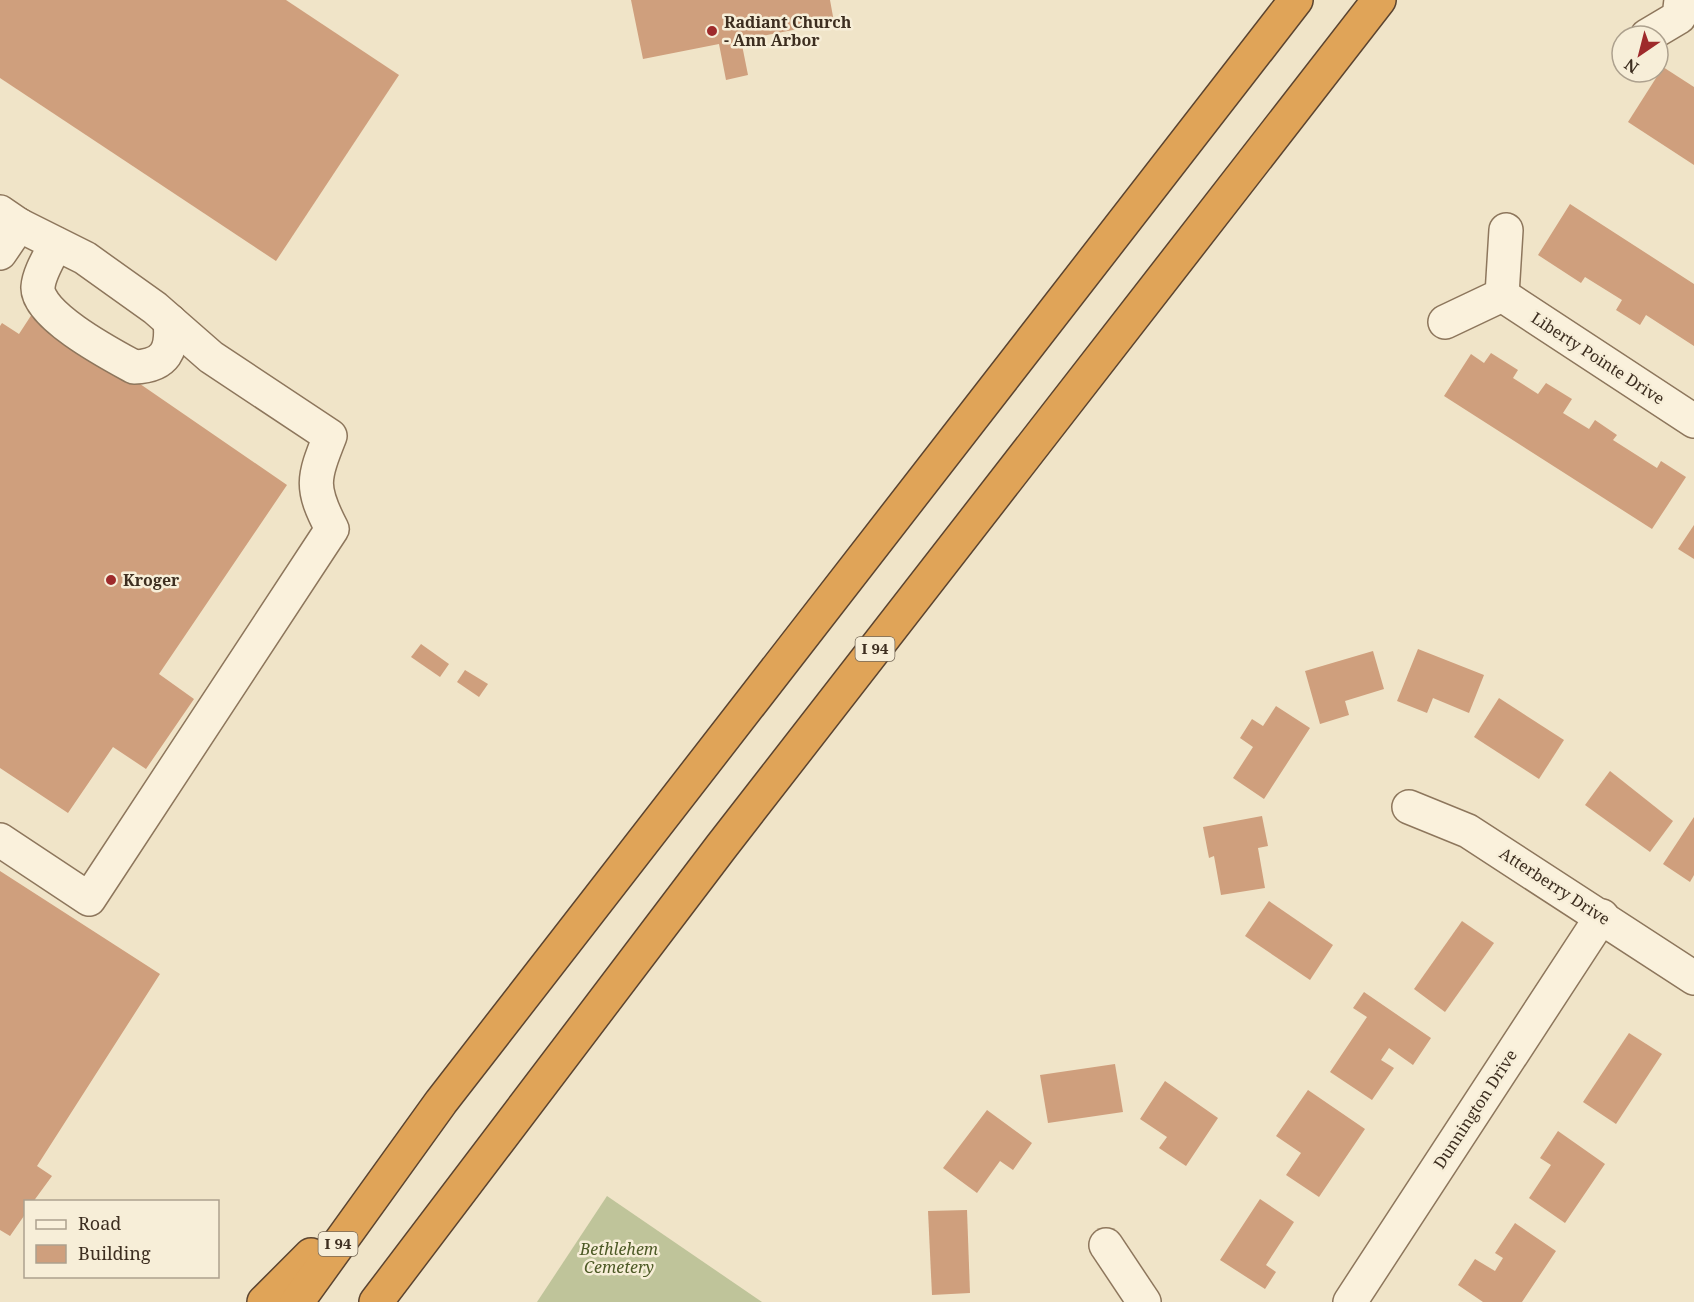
<svg xmlns="http://www.w3.org/2000/svg" width="1694" height="1302" font-family="'Noto Serif',serif">
	<style>
		.cemetery { fill: #bfc49a }
		.building { fill: #cf9f7d }
		.lines { fill: none; stroke-linecap: round; stroke-linejoin: round }
		.minor-casing { stroke: #8d765c; stroke-width: 36 }
		.highway-casing { stroke: #5b4430; stroke-width: 36 }
		.minor { stroke: #faf1dc; stroke-width: 33 }
		.highway { stroke: #e0a458; stroke-width: 33 }
		.poi-dot { fill: #9e2a2b; stroke: #f7eed8; stroke-width: 2 }
		.labels { text-anchor: middle; stroke-width: 5; stroke-linejoin: round; paint-order: stroke }
		.shield { fill: #f7eed8; stroke: #756857; stroke-width: 1.5 }
		.shield-label { font-size: 15px; font-weight: bold; fill: #3d2e20 }
		.poi-label { font-size: 16px; font-weight: bold; fill: #3d2e20; stroke: #f7eed8; text-anchor: start }
		.street-label { font-size: 16px; fill: #3d2e20; stroke: #f7eed8 }
		.park-label { font-size: 16px; font-style: italic; fill: #4d5a26; stroke: #f7eed8 }
	</style>
	<rect width="100%" height="100%" fill="#f0e4c8"/>
	<polygon class="cemetery" points="607,1196 762,1302 537,1302"/>
	<g class="building">
		<polygon points="0,0 286,0 399,75 276,261 0,78"/>
		<polygon points="631,0 830,0 834,22 741,40 748,75 726,80 719,44 643,59"/>
		<polygon points="1663,67 1694,87 1694,165 1628,122"/>
		<polygon points="1570,204 1694,284 1694,346 1646,315 1640,325 1616,310 1622,300 1585,277 1581,283 1538,255"/>
		<polygon points="34,311 287,485 159,674 194,699 146,769 113,747 68,813 0,768 0,326 2,323 19,334"/>
		<polygon points="1491,353 1518,370 1513,378 1538,394 1546,383 1572,399 1563,413 1589,429 1595,420 1617,435 1613,440 1657,468 1661,461 1686,477 1652,529 1444,396 1471,354 1484,363"/>
		<polygon points="1694,525 1694,559 1678,549"/>
		<polygon points="421,644 449,664 440,677 411,657"/>
		<polygon points="1418,649 1484,675 1469,713 1433,698 1427,713 1397,701"/>
		<polygon points="1373,651 1384,689 1345,701 1349,715 1320,724 1305,671"/>
		<polygon points="465,670 488,684 479,697 457,682"/>
		<polygon points="1499,698 1564,740 1539,779 1474,737"/>
		<polygon points="1276,706 1310,728 1264,799 1233,778 1253,747 1240,738 1252,719 1263,726"/>
		<polygon points="1610,771 1673,821 1650,852 1585,805"/>
		<polygon points="1262,816 1268,846 1258,848 1265,888 1221,895 1214,856 1209,858 1203,827"/>
		<polygon points="1694,817 1694,875 1690,882 1663,864"/>
		<polygon points="0,871 160,974 37,1166 52,1176 33,1202 26,1202 26,1213 10,1236 0,1230"/>
		<polygon points="1269,901 1333,945 1310,980 1245,936"/>
		<polygon points="1462,921 1494,943 1445,1012 1414,989"/>
		<polygon points="1364,992 1431,1038 1413,1065 1389,1048 1381,1060 1394,1068 1372,1100 1330,1072 1367,1017 1353,1008"/>
		<polygon points="1629,1033 1662,1054 1616,1124 1583,1102"/>
		<polygon points="1115,1064 1123,1112 1048,1123 1040,1075"/>
		<polygon points="1165,1081 1218,1118 1186,1166 1159,1148 1167,1137 1140,1119"/>
		<polygon points="1308,1090 1365,1129 1319,1197 1286,1175 1301,1153 1276,1136"/>
		<polygon points="987,1110 1032,1143 1013,1170 1000,1161 977,1193 943,1168"/>
		<polygon points="1558,1131 1605,1164 1565,1223 1529,1198 1551,1165 1540,1158"/>
		<polygon points="1260,1199 1294,1222 1266,1265 1276,1272 1265,1289 1220,1260"/>
		<polygon points="967,1210 970,1293 932,1295 928,1211"/>
		<polygon points="1515,1223 1556,1251 1522,1302 1483,1302 1458,1285 1475,1259 1495,1271 1503,1258 1495,1253"/>
	</g>
	<g class="lines">
		<defs>
			<g id="minor">
				<polyline points="1647,36 1679,17 1681,0"/>
				<path d="M0,212L19,225L85,258L155,308L211,357L330,436C313,479 310,487 332,529L89,899L0,840"/>
				<path d="M56,244C50,256 39,273 38,287C36,315 112,355 134,367C166,366 173,350 170,321"/>
				<polyline points="0,253 19,225"/>
				<polyline points="1502,295 1694,421"/>
				<polyline points="1445,322 1502,295 1506,230"/>
				<polyline points="1409,807 1468,831 1694,978"/>
				<polyline points="1106,1245 1144,1302"/>
				<polyline points="1350,1302 1602,916"/>
			</g>
			<g id="highway">
				<polyline points="264,1302 311,1255"/>
				<polyline points="297,1302 441,1102 1296,0"/>
				<polyline points="376,1302 721,847 1379,0"/>
			</g>
		</defs>
		<use href="#minor" class="minor-casing"/>
		<use href="#highway" class="highway-casing"/>
		<use href="#minor" class="minor"/>
		<use href="#highway" class="highway"/>
	</g>
	<g class="poi-dot">
		<circle cx="712" cy="31" r="6"/>
		<circle cx="111" cy="580" r="6"/>
	</g>
	<g class="labels">
		<g class="shield">
			<rect x="855.5" y="637" width="39" height="24" rx="4.5"/>
			<rect x="318.5" y="1232" width="39" height="24" rx="4.5"/>
		</g>
		<g class="shield-label">
			<text x="875" y="654">I 94</text>
			<text x="338" y="1249">I 94</text>
		</g>
		<g class="poi-label">
			<text x="724" y="28">Radiant Church<tspan x="724" dy="18">- Ann Arbor</tspan></text>
			<text x="123" y="586">Kroger</text>
		</g>
		<g class="street-label">
			<text transform="translate(1598 358) rotate(33)" y="6">Liberty Pointe Drive</text>
			<text transform="translate(1555 886) rotate(33)" y="6">Atterberry Drive</text>
			<text transform="translate(1475 1109) rotate(-57)" y="6">Dunnington Drive</text>
		</g>
		<g class="park-label">
			<text x="619" y="1255">Bethlehem<tspan x="619" dy="18">Cemetery</tspan></text>
		</g>
	</g>
	<rect x="24" y="1200" width="195" height="78" fill="#f7eed8" stroke="#ada18e" stroke-width="1.5"/>
	<rect x="36" y="1220" width="30" height="9" fill="#faf1dc" stroke="#ada18e" stroke-width="1.5"/>
	<text x="78" y="1230" font-size="18" fill="#3d2e20">Road</text>
	<rect x="36" y="1245" width="30" height="18" fill="#cf9f7d" stroke="#ada18e" stroke-width="1.5"/>
	<text x="78" y="1260" font-size="18" fill="#3d2e20">Building</text>
	<g transform="translate(1640 54) rotate(215)"><circle r="28" fill="#f7eed8" stroke="#ada18e" stroke-width="1.5"/>
	<path d="M0-4.5L10 22L0 15L-10 22Z" fill="#9e2a2b"/>
	<text y="-9" font-size="16" font-weight="bold" text-anchor="middle" fill="#3d2e20">N</text>
	</g>
</svg>
